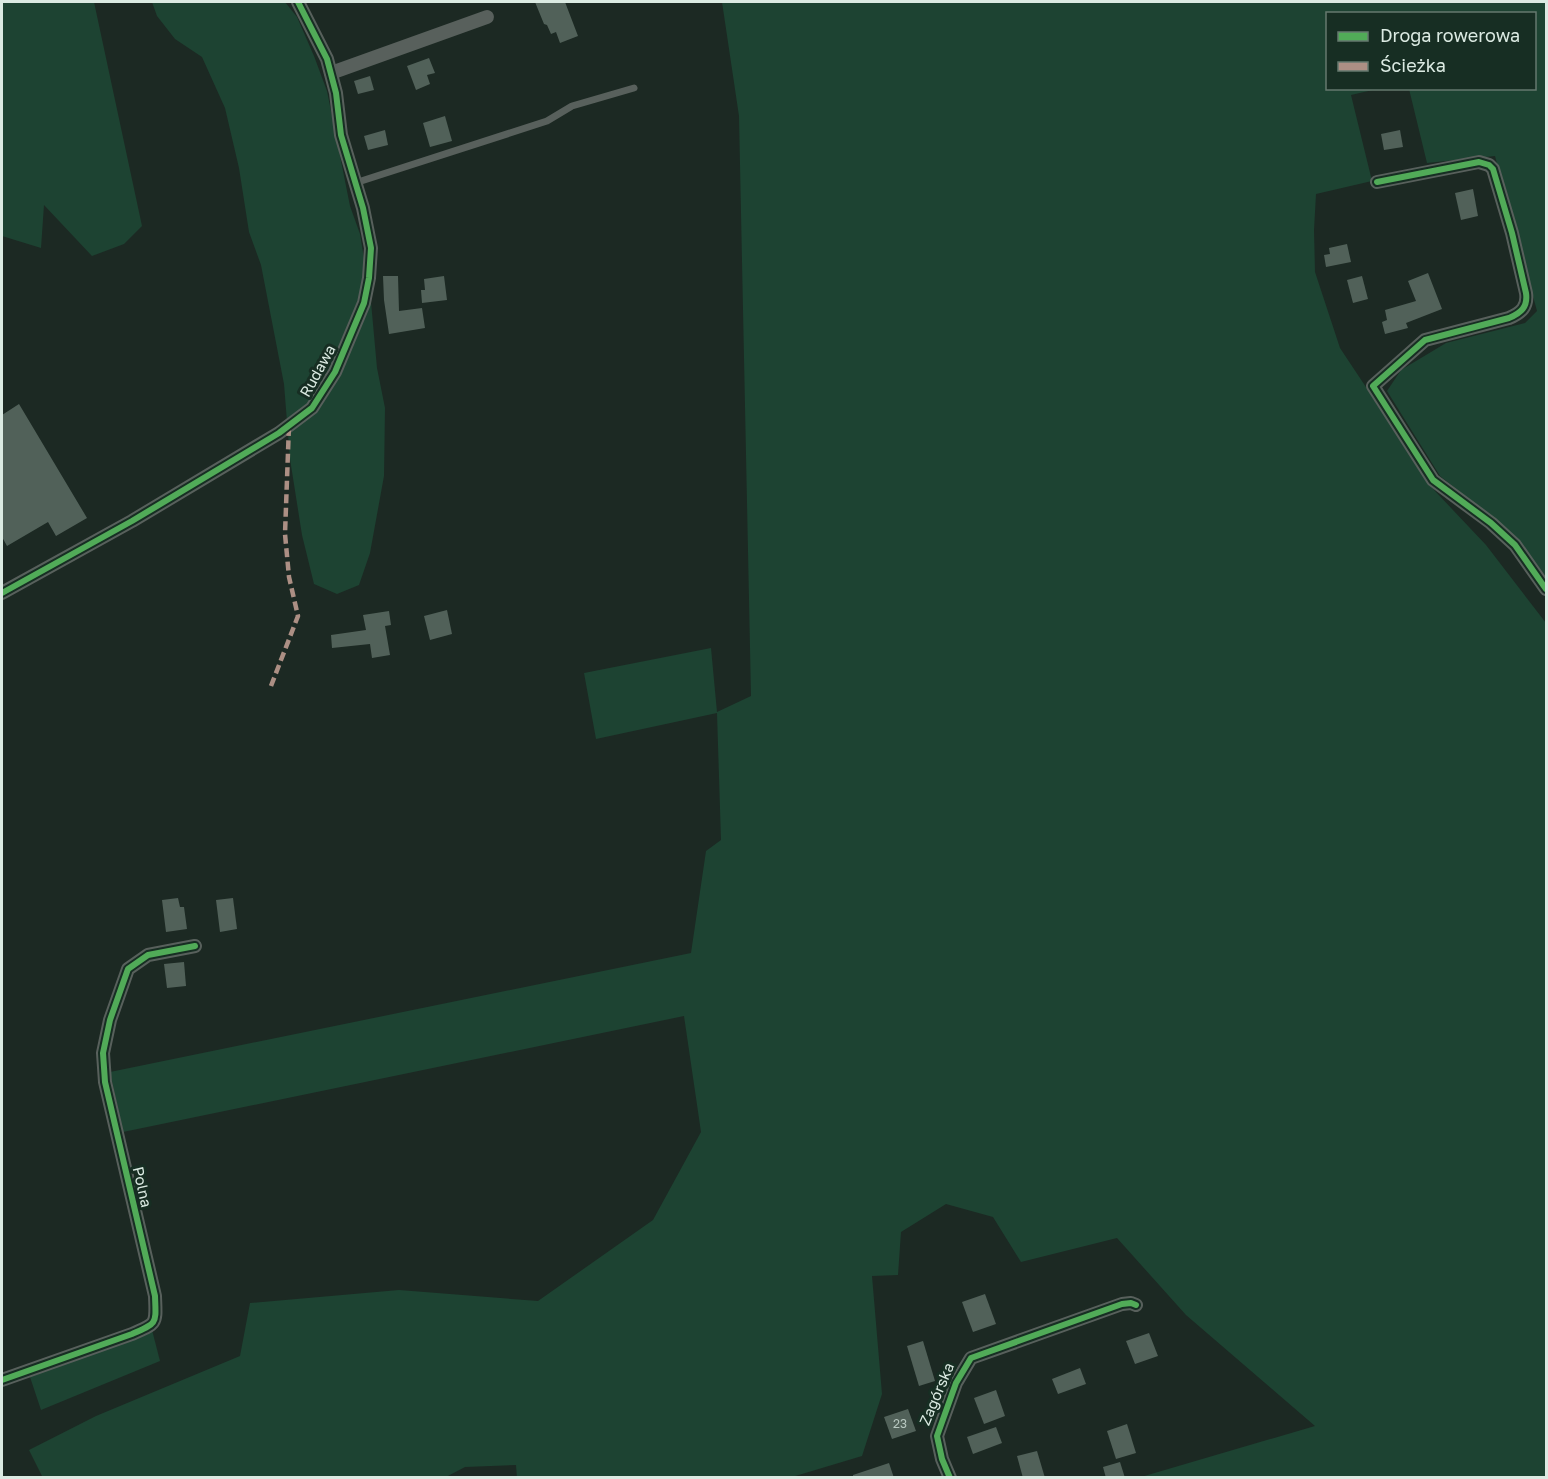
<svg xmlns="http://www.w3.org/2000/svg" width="1548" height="1479" font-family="'Golos Text',sans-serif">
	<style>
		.green { fill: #1d4332 }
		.building { fill: #516159 }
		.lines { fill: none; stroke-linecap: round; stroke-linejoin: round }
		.lane { stroke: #58605c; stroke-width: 7 }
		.street { stroke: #58605c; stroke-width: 14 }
		.quiet { stroke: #ac8f84; stroke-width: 4.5; stroke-dasharray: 9 4.5; stroke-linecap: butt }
		.cycleway-casing { stroke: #172e23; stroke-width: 10 }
		.cycleway { stroke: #51ab58; stroke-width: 6 }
		.labels { text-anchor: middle; stroke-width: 6; stroke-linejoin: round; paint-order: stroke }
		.number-label { font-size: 12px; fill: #b8c8c0 }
		.street-label { font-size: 15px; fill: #dbeae2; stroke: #172e23 }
	</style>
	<rect width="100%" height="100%" fill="#1c2923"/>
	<g class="green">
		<polygon points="2,2 94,2 142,226 124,244 92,256 44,205 41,248 2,236"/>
		<polygon points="152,2 285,2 297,17 314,56 327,91 350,206 360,234 371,302 377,368 385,408 384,476 370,553 359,585 337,594 314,584 302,535 290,459 284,384 261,265 249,232 239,168 225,108 202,57 175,39 157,16"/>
		<polygon points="722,2 1546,2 1546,577 1514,535 1440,476 1387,391 1401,370 1446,343 1525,323 1537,311 1495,156 1427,163 1409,89 1534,88 1534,14 1328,14 1328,88 1377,89 1351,95 1372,181 1316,194 1314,230 1315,272 1340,348 1435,491 1486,545 1546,623 1546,1477 1141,1477 1315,1426 1186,1315 1117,1238 1021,1262 993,1217 946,1204 901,1232 898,1275 872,1276 882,1394 862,1456 792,1477 517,1478 516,1465 465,1467 444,1478 43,1478 29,1450 96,1416 240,1356 250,1303 399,1290 538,1301 653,1220 701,1132 684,1016 123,1132 110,1072 691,953 706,851 721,840 717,713 596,739 584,673 711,648 717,712 751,696 739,116"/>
		<polygon points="152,1330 160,1361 41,1410 29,1374"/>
	</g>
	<g class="building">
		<polygon points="535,2 565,2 578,36 560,43 556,32 551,34 547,25 544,24"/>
		<polygon points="429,58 435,73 427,75 430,84 416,90 407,66"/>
		<polygon points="370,76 374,90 358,94 354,81"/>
		<polygon points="445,116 452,141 430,147 423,123"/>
		<polygon points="385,130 388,145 368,150 364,136"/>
		<polygon points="1400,130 1403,147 1384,150 1381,134"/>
		<polygon points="1473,189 1478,216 1461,220 1455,193"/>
		<polygon points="1347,244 1351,262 1326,267 1324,255 1330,254 1329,248"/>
		<polygon points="1428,273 1442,309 1406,323 1408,328 1385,334 1382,322 1387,320 1385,310 1416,301 1408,281"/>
		<polygon points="383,276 398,276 399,311 422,308 425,328 389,334 384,300"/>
		<polygon points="444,276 447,300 422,303 421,290 425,290 424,279"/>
		<polygon points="1362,276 1368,299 1353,303 1347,280"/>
		<polygon points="19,404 87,518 56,536 48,522 7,546 2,537 2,415"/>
		<polygon points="447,610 452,634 430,640 424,616"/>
		<polygon points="389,611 391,625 385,626 390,655 372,658 370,644 332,648 331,635 366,630 363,615"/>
		<polygon points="178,898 180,907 184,907 187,929 166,932 162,900"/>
		<polygon points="233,898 237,929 220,932 216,900"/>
		<polygon points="184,962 186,986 167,988 164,964"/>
		<polygon points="985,1294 996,1324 973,1332 962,1302"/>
		<polygon points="1149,1333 1158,1356 1135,1364 1126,1341"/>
		<polygon points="923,1341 935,1381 919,1386 907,1346"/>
		<polygon points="1080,1368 1086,1384 1058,1394 1052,1379"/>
		<polygon points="996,1390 1005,1416 984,1424 974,1398"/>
		<polygon points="908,1409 916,1431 892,1439 884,1417"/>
		<polygon points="1127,1424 1136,1453 1116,1459 1107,1431"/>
		<polygon points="996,1427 1002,1443 973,1454 967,1437"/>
		<polygon points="1037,1451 1045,1478 1023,1478 1017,1456"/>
		<polygon points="1120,1462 1125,1478 1106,1478 1103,1467"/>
		<polygon points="889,1463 894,1478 853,1478 853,1475"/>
	</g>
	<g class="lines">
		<polyline class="lane" points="355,183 547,121 572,106 634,88"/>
		<g class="street">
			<polyline points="331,73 487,17"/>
			<path d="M1377,182L1479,162L1489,165L1493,169L1512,233L1526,293C1528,307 1521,313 1509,318L1425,340L1373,386L1433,480L1491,523L1515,545L1546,589"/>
			<polyline points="2,593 132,521 279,433 312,408 335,372 364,303 369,278 371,248 363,208 341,135 336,93 327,59 298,2"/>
			<path d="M2,1380L132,1334C158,1323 156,1324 155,1296L105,1082L103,1053L110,1020L128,969L148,955L195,946"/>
			<polyline points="950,1478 942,1459 937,1436 956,1383 971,1358 1122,1304 1131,1303 1136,1305"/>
		</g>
		<polyline class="quiet" points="271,686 298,616 289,577 285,534 289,425"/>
		<defs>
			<g id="cycleway">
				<path d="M1377,182L1479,162L1489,165L1493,169L1512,233L1526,293C1528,307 1521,313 1509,318L1425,340L1373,386L1433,480L1491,523L1515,545L1546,589"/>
				<polyline points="2,593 132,521 279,433 312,408 335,372 364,303 369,278 371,248 363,208 341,135 336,93 327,59 298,2"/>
				<path d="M2,1380L132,1334C158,1323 156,1324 155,1296L105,1082L103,1053L110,1020L128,969L148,955L195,946"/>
				<polyline points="950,1478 942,1459 937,1436 956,1383 971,1358 1122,1304 1131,1303 1136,1305"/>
			</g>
		</defs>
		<use href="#cycleway" class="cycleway-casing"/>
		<use href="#cycleway" class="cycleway"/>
	</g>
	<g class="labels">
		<g class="number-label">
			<text x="900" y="1428">23</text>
		</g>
		<g class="street-label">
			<text transform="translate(318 371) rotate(-61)" y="5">Rudawa</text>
			<text transform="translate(142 1187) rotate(77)" y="5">Polna</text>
			<text transform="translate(937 1394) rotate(-67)" y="5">Zagórska</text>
		</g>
	</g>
	<rect width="1548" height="1479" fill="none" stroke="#dbeae2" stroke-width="6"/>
	<rect x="1326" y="12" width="210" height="78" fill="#172e23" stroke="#65796f" stroke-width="1.5"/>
	<rect x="1338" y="32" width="30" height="9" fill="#51ab58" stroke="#65796f" stroke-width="1.5"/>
	<text x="1380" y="42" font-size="18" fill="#dbeae2">Droga rowerowa</text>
	<rect x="1338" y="62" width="30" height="9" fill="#ac8f84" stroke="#65796f" stroke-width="1.5"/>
	<text x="1380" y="72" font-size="18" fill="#dbeae2">Ścieżka</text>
</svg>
